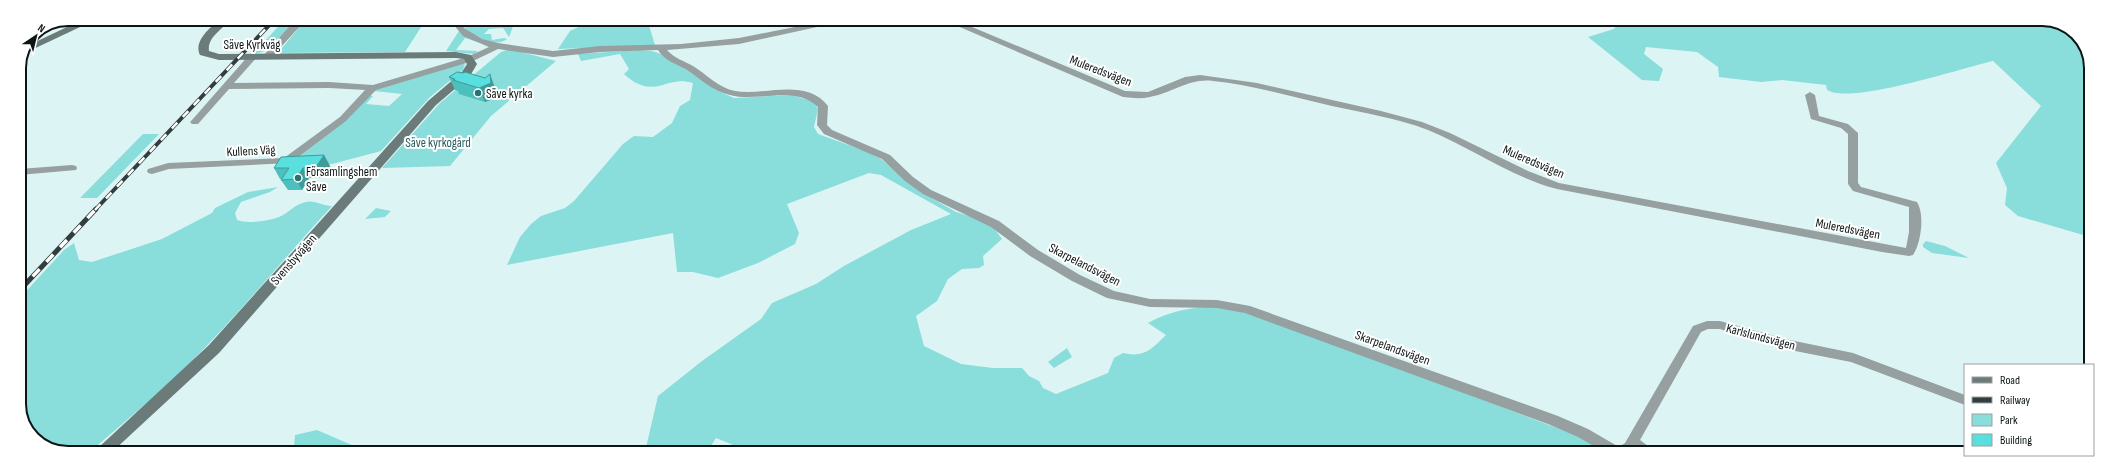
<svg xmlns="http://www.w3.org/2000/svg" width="2110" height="472" font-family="'Sofia Sans Condensed',sans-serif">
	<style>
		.green { fill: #89dddb }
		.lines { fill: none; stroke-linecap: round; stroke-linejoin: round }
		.street { fill: #96a0a0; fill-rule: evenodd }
		.secondary { fill: #6b7b7a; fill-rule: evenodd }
		.rail-far1-casing { stroke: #323e3d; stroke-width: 4 }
		.rail-casing { stroke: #323e3d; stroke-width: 5 }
		.rail-far1 { stroke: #fff; stroke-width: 2.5; stroke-dasharray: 8; stroke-linecap: butt }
		.rail { stroke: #fff; stroke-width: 3.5; stroke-dasharray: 10; stroke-linecap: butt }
		.wall { fill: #4dc0be }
		.shaded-wall { fill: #3e9c9b }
		.building { fill: #59dfdd; stroke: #3e9c9b }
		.poi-dot { fill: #287271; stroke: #fff; stroke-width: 1.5 }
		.labels { text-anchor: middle; stroke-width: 4; stroke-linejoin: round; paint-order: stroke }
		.street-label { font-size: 13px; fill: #0c1514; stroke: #fff }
		.poi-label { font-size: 13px; fill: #0c1514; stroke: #fff; text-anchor: start }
		.park-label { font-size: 13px; fill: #265e5d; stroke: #fff }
		.rim { fill: none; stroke: #0c1514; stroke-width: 2 }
	</style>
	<rect width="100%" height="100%" fill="#dcf5f4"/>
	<g class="green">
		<path d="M285,19H298C285,33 273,52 253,54Z"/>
		<path d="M459,19H513L515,21L509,37L503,28L489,29L484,34H491L492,40L504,38L507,39C492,50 465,34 459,19Z"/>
		<polygon points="595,19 647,19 655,45 558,49 570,31"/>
		<path d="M1621,20H2051L2077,34L2091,62L2090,237L2018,216L2005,205L2007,188L1996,163L2041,106L1993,61C1962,68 1851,105 1827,90L1826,85L1782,80L1761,82L1719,77L1718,67L1697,52L1646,47L1644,54L1663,69L1659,81L1642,80L1588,37L1614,29Z"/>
		<polygon points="305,24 423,24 405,52 278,53 301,25"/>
		<polygon points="459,31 477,42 465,38 456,50 478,51 474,54 446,51"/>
		<polygon points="509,49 556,61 491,116 450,166 382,168 440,103 501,52"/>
		<path d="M640,50L652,51L661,54L721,92L734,98L792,95L814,102L818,109L814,127L818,134L868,152L881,159L921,192L956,212L972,217L993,227L1002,239L983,256L984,265L979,268L962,269L948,279L937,301L916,316L924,346L961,364L993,368H1022L1029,376L1039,381L1043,388L1056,394L1108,373L1114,358L1123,353C1144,358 1152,349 1166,335L1148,323C1184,304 1214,305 1253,313L1623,453H1429L1422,448L1382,445L1379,453L744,452L731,444L716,438L707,452H645L658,396L702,361L761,319L772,303L816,284L844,266L911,230L951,214L881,175L869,173L787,204L799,233L795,244L758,263L718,278L693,272H677L673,233L507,265L520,237L531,224L541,216L565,208L574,201L623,144L634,136L653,137L672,123L680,106L690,100L693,83C665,74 655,102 624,74L629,69L620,54L581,61L578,54Z"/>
		<polygon points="463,63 465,64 463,70 430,97 381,151 332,164 290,166 290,162 349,118 368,95 373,96 366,104 389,106 402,94 374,91 375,89"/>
		<polygon points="143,134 159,134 97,198 80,198"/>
		<path d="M278,187L270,192L241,202L235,213L237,220C247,224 268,221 279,217C289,213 293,205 306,202C316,200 322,206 332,206C284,258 240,313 190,363C158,394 123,423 90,452H59L33,438L19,410V299L64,250L74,243L79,260L92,262L162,239L212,213L215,208L248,192Z"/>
		<polygon points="376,208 391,211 385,217 365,219"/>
		<polygon points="1926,241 1945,246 1969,258 1932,253 1923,247 1923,244"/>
		<polygon points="1067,348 1072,357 1054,368 1048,362"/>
		<polygon points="317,430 368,452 288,452 294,448 295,435"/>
	</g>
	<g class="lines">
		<g class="street">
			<polygon points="68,19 222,20 226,23 222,26 59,23"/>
			<path d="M296,19H460L464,28L482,39L498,43L553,51L600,46L681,44L739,38L835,19H854L739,44L667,50C674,58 684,61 693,66C706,74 719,88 735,91C765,96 806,77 828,106L827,125L832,130L890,155L913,177L931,190L999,221L1038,250L1080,275L1114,291L1150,299L1217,300L1250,306L1558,416L1588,429L1619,447L1625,443L1693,326L1707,321H1720L1785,339L1853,353L1965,395V405L1851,362L1785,349L1720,329H1708L1701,332L1640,440L1652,449L1654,453H1637L1635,451L1631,453H1606L1578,437L1548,424L1245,313L1217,308L1150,307L1107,298L1072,281L1030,256L991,227L923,194L905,181L882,159L824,134L817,125L818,107C794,84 759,103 730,95C712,91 700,78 685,69C675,63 665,61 658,50L600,52L553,57L498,49L473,61L376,90L346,121L290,163L169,169L152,174L148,173L147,171L148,169L168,163L284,158L340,117L365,90L329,88L229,89L198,124H192L190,122L192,120L249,55H255L257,57L234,83L329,82L373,85L467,57L489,47L463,36L453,24H302L270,59H264V55Z"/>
			<path d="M941,19H953L1125,91L1148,92L1185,77L1200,75L1257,83L1381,111L1422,122L1450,133L1528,171L1559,183L1906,248L1909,232V207L1853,191L1848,184V134L1841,128L1811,119L1805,95L1810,92L1815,95L1819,116L1848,124L1858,133V183L1861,187L1917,202C1925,215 1921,243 1913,255L1909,256L1882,252L1557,189C1511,177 1472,148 1428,130C1397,118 1364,113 1332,106C1292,97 1253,85 1213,81C1189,78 1173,93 1150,97C1141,99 1132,98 1123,97Z"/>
			<polygon points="72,165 76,166 77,168 76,170 19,175 19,169"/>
		</g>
		<g class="secondary">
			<polygon points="84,19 97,19 25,53 29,45"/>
			<path d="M220,19H231C223,29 207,37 209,51L219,54L456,52L471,55L477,64L470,76L436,105L219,353L112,452H96L98,448L209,345L428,101L462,72L467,64L464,59L456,58L219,60L200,55C193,41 211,27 220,19Z"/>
		</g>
		<defs>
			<polyline id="rail-far1" points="95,210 275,19"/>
			<polyline id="rail" points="19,291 96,209"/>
		</defs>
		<use href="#rail-far1" class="rail-far1-casing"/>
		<use href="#rail" class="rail-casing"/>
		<use href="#rail-far1" class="rail-far1"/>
		<use href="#rail" class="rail"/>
	</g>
	<g class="wall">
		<polygon points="463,73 495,88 497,97 485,102 459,94 458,91 455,90 449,77"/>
		<polygon points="324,155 330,166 323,178 309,178 302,190 288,190 281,180 282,179 280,179 274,168"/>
	</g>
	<g class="shaded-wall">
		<polygon points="490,74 495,88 497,97 485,102 479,88"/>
		<polygon points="324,155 330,166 323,178 316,167"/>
		<polygon points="303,168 309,178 302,190 296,179"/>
	</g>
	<g class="building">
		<polygon points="457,72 463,73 465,72 485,78 490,74 491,83 479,88 453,80 455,79 449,77"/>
		<polygon points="324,155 316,167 303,168 296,179 281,180 289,168 274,168 281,157"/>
	</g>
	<g class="poi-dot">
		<circle cx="478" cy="93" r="4"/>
		<circle cx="298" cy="178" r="4"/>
	</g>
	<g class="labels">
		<g class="street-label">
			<text x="252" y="49">Säve Kyrkväg</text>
			<text transform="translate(1101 70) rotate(21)" y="5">Muleredsvägen</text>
			<text transform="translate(251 150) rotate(-3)" y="5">Kullens Väg</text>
			<text transform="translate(1534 161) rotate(23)" y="5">Muleredsvägen</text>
			<text transform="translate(1848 228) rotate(11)" y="5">Muleredsvägen</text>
			<text transform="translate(293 259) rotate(-49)" y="5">Svensbyvägen</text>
			<text transform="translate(1085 264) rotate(27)" y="5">Skarpelandsvägen</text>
			<text transform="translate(1761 336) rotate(15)" y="5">Karlslundsvägen</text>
			<text transform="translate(1393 347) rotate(20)" y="5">Skarpelandsvägen</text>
		</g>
		<g class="poi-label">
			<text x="486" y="98">Säve kyrka</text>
			<text x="306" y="176">Församlingshem<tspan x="306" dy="15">Säve</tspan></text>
		</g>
		<g class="park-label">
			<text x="438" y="147">Säve kyrkogård</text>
		</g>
	</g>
	<path d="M0 0H2110V472H0ZM68 26H2042A42 42 0 0 1 2084 68V404A42 42 0 0 1 2042 446H68A42 42 0 0 1 26 404V68A42 42 0 0 1 68 26Z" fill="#fff" fill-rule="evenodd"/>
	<path class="rim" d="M68 26H2042A42 42 0 0 1 2084 68V404A42 42 0 0 1 2042 446H68A42 42 0 0 1 26 404V68A42 42 0 0 1 68 26Z"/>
	<rect x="1964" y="364" width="130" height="92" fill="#ffffff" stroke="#9ea1a1"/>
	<rect x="1972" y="377" width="20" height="6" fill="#6b7b7a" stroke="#9ea1a1"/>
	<text x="2000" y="384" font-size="12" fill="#0c1514">Road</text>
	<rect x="1972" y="397" width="20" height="6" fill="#323e3d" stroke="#9ea1a1"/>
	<text x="2000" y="404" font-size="12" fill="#0c1514">Railway</text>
	<rect x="1972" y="414" width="20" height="12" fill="#89dddb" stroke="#9ea1a1"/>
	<text x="2000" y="424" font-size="12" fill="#0c1514">Park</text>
	<rect x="1972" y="434" width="20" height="12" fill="#59dfdd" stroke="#9ea1a1"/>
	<text x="2000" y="444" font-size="12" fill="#0c1514">Building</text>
	<g transform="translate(36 36) rotate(35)" stroke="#ffffff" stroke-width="3" paint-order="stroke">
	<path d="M0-3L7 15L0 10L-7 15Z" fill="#0c1514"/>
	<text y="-6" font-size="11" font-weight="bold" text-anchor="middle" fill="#0c1514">N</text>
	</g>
</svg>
